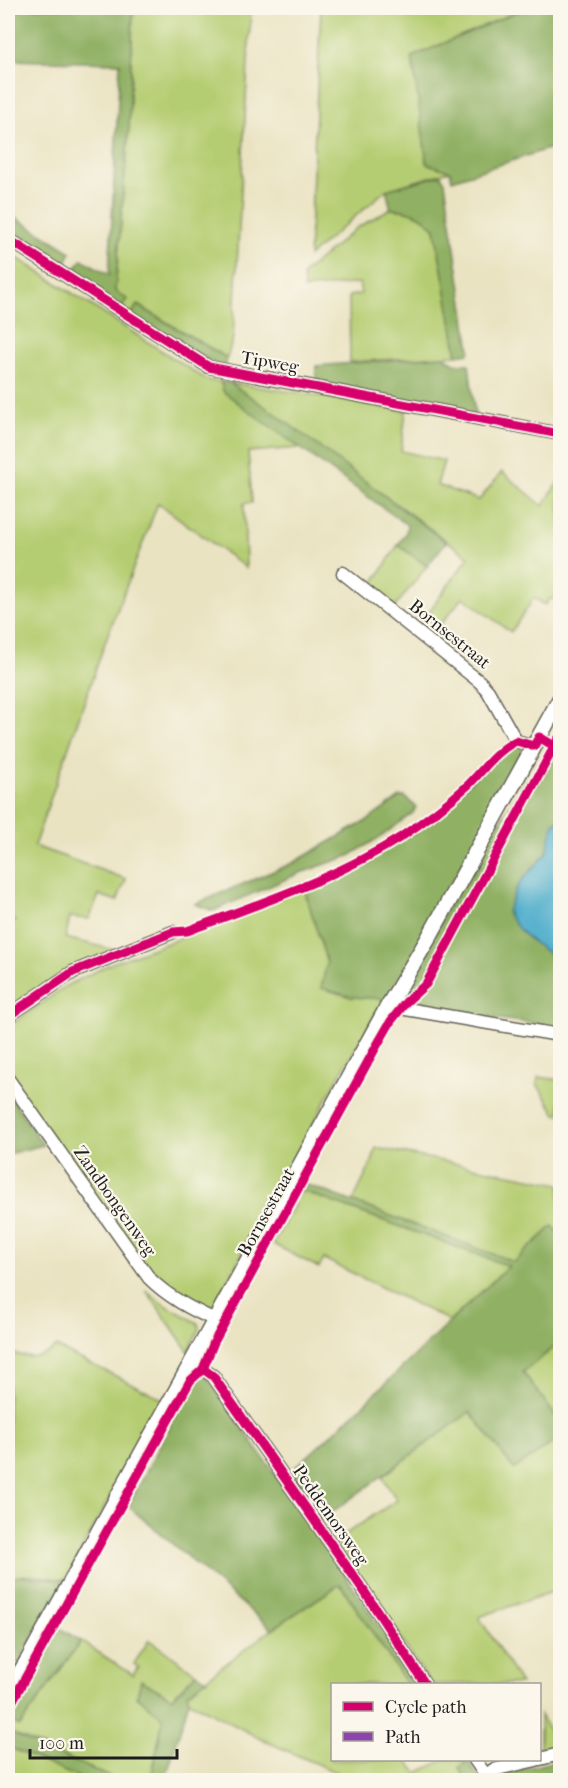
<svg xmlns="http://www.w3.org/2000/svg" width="568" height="1788" font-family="'IM FELL French Canon',serif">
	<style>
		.green { fill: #b5cd72; stroke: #687447; stroke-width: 1.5 }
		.forest { fill: #90b064; stroke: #566640; stroke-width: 1.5 }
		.water { fill: #4caccb; stroke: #346474; stroke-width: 1.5 }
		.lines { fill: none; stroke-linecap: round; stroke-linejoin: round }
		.minor-casing { stroke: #646256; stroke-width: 15 }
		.tertiary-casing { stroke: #646256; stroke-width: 18 }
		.minor { stroke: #fff; stroke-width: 12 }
		.tertiary { stroke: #fff; stroke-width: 15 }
		.quiet { stroke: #8e44ad; stroke-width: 8; stroke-dasharray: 15 8; stroke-linecap: butt }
		.cycleway-casing { stroke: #fbf7ec; stroke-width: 13 }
		.cycleway { stroke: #d6006c; stroke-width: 9 }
		.labels { text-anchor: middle; stroke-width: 4.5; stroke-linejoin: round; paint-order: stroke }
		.street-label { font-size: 18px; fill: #1c1c1c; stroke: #fbf7ec }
	</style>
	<rect width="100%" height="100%" fill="#fbf7ec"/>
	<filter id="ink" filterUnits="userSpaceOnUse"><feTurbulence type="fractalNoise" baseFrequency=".0167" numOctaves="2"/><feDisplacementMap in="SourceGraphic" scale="12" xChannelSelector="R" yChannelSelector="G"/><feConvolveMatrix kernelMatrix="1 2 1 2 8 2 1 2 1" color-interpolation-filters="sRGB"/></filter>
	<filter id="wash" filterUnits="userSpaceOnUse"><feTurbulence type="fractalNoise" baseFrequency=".008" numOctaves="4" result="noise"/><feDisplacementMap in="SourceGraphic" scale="24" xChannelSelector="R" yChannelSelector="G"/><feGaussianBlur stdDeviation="1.35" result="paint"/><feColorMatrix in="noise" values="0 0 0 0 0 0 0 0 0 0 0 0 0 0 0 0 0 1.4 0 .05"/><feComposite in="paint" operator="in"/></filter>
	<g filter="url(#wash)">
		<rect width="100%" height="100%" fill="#eae3c2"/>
		<g class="green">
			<polygon points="133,8 251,8 233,338 227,358 138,305 131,315 121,309 115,292 129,127"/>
			<polygon points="321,8 525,8 412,57 450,171 386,190 309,256"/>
			<path d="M389,209C408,210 422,213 435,229L457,355L350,362L349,296L361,294L359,283L304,289L303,274L355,229Z"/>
			<polygon points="8,252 207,380 221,382 224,392 300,448 248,452 252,503 244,503 246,568 158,503 107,637 34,846 126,879 117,901 99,895 89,919 70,917 65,938 119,951 8,1011 8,927 16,921 8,918"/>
			<polygon points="230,383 308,394 406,411 401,451 444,461 437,485 479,500 502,472 543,506 560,479 560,604 551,598 545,605 534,598 511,632 463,597 432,635 419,625 469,557"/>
			<polygon points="398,545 427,566 395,607 370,588"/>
			<polygon points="304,888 327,963 351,997 385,998 339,1076 211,1311 202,1309 159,1288 8,1074 8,1027 66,986 112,963 184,937"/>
			<polygon points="538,1077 560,1080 560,1115 556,1114 537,1084"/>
			<polygon points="376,1148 560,1184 560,1235 553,1226 514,1262 352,1203 372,1162"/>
			<polygon points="302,1191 509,1266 450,1321 324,1259 319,1268 273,1244"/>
			<polygon points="146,1290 163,1304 198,1323 200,1329 188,1351"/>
			<polygon points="560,1343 560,1422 523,1372"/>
			<path d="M56,1347L163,1399L65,1580C49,1578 19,1569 8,1582V1352C26,1358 40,1360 56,1347Z"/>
			<polygon points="471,1411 514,1469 560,1438 560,1589 479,1617 521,1684 431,1684 335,1541 397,1500 382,1477"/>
			<polygon points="340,1584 407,1684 332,1684 332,1760 407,1760 417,1773 444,1760 466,1760 467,1761 459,1768 467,1780 353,1780 261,1739 189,1701 187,1693 272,1629"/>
			<polygon points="149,1640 196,1673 172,1698 142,1681 137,1696 163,1718 151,1780 117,1780 8,1732 8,1720 20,1725 81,1641 133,1675 138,1667 134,1664"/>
			<polygon points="540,1715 559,1748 540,1753"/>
			<polygon points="8,1747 16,1750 84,1780 8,1780"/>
			<polygon points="560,1772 560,1780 523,1780"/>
		</g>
		<g class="forest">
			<polygon points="8,8 133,8 129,127 115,291 127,299 121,309 69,278 82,259 109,275 120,63 8,60"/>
			<polygon points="525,8 560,8 560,145 452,180 450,171 427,164 412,57"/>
			<polygon points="8,157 13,216 71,252 61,272 8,237"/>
			<path d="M441,175L445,182L470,350L469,353L457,355L435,229C423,214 409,210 391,209L386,190Z"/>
			<polygon points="137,305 227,358 225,370 131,315"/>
			<polygon points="443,356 456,364 469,364 475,415 316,386 316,366"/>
			<polygon points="221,382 230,383 273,412 446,542 427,566 398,545 406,533 407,525 242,406 223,391"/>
			<polygon points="560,744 560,818 555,822 547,853 523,879 516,889 525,935 552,955 560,958 560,1027 416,1008 418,997 415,993 399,997 470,866 526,782 552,765 547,754"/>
			<path d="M515,746H520L524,750L369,1036L364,1033L385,999L351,997L321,988L327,963L304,888C350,869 395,847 433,816C457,796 479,773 502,753Z"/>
			<polygon points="400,797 405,797 416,807 413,813 382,836 349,856 300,873 213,911 195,904 293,863 368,820"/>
			<polygon points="8,1093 43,1145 8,1154"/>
			<path d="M305,1184L514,1262L553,1226L560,1235V1343L523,1372L560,1422V1438L514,1469L470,1412L320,1521L288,1474C363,1407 435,1335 509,1266L302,1191Z"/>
			<polygon points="205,1374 347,1578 417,1684 407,1684 340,1584 272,1629 128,1506 184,1400 199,1378"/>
			<polygon points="22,1576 65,1580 8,1680 8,1582 11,1578"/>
			<polygon points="59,1628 81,1641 20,1726 8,1720"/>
			<polygon points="196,1673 207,1679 187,1693 189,1701 165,1780 151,1780 163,1718 137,1696 141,1680 172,1698"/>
			<polygon points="8,1732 117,1780 84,1780 8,1747"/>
			<polygon points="560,1760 560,1772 523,1780 494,1780 491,1777"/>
			<polygon points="467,1761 468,1761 480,1780 467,1780 459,1768"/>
		</g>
		<path class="water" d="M560,818V958C541,951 516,931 507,912L516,889L523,879L547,853L553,826Z"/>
	</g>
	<g filter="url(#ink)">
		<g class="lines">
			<defs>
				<g id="minor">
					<polyline points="8,239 209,367 560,434"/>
					<polyline points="343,573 480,682 488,691 516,741 534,746"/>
					<polyline points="388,1006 559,1035"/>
					<polyline points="8,1016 73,972 173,932"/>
					<path d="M8,1079L149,1278C168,1297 191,1309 215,1320"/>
					<polyline points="192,1362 213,1376 364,1591 425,1684"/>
					<polyline points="540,1759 560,1754"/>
					<polyline points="475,1760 486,1776 493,1770 536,1760"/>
				</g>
				<polyline id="tertiary" points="8,1693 29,1658 388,1006 428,939 560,699"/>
			</defs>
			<use href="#minor" class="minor-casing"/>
			<use href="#tertiary" class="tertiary-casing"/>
			<use href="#minor" class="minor"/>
			<use href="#tertiary" class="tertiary"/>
			<polyline class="quiet" points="559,1035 560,1035"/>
			<defs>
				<g id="cycleway">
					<polyline points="8,239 209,367 560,434"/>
					<path d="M8,1016L73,972L173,932L187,931C260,903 335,879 401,837C423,822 446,805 466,787C478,776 488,761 501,751C505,747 511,744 516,741L534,746L539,737L556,747"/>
					<polyline points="203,1369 213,1376 364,1591 425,1684"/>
					<polyline points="8,1709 190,1381 203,1369 214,1342 376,1047 391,1021 406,1002 426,984 560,736"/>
				</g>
			</defs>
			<use href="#cycleway" class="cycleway-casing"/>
			<use href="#cycleway" class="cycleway"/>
		</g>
	</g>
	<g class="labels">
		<g class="street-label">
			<text transform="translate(270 362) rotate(10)" y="6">Tipweg</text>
			<text transform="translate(450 634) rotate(39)" y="6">Bornsestraat</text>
			<text transform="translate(115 1201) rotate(55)" y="6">Zandbongenweg</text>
			<text transform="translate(266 1212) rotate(-61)" y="6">Bornsestraat</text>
			<text transform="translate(331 1515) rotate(55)" y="6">Peddemorsweg</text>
		</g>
	</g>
	<rect width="568" height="1788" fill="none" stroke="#fbf7ec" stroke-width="30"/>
	<rect x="331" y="1683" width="210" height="78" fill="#fbf7ec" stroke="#a29f99" stroke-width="1.5"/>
	<rect x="343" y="1702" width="30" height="9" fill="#d6006c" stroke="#a29f99" stroke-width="1.5"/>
	<text x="385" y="1713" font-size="18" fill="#1c1c1c">Cycle path</text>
	<rect x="343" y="1732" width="30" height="9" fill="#8e44ad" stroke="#a29f99" stroke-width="1.5"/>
	<text x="385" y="1743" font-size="18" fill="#1c1c1c">Path</text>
	<path d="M30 1749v9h147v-9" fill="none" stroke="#1c1c1c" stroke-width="3"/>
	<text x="39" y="1749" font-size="18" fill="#1c1c1c" stroke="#fbf7ec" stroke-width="4.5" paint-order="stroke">100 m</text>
</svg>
